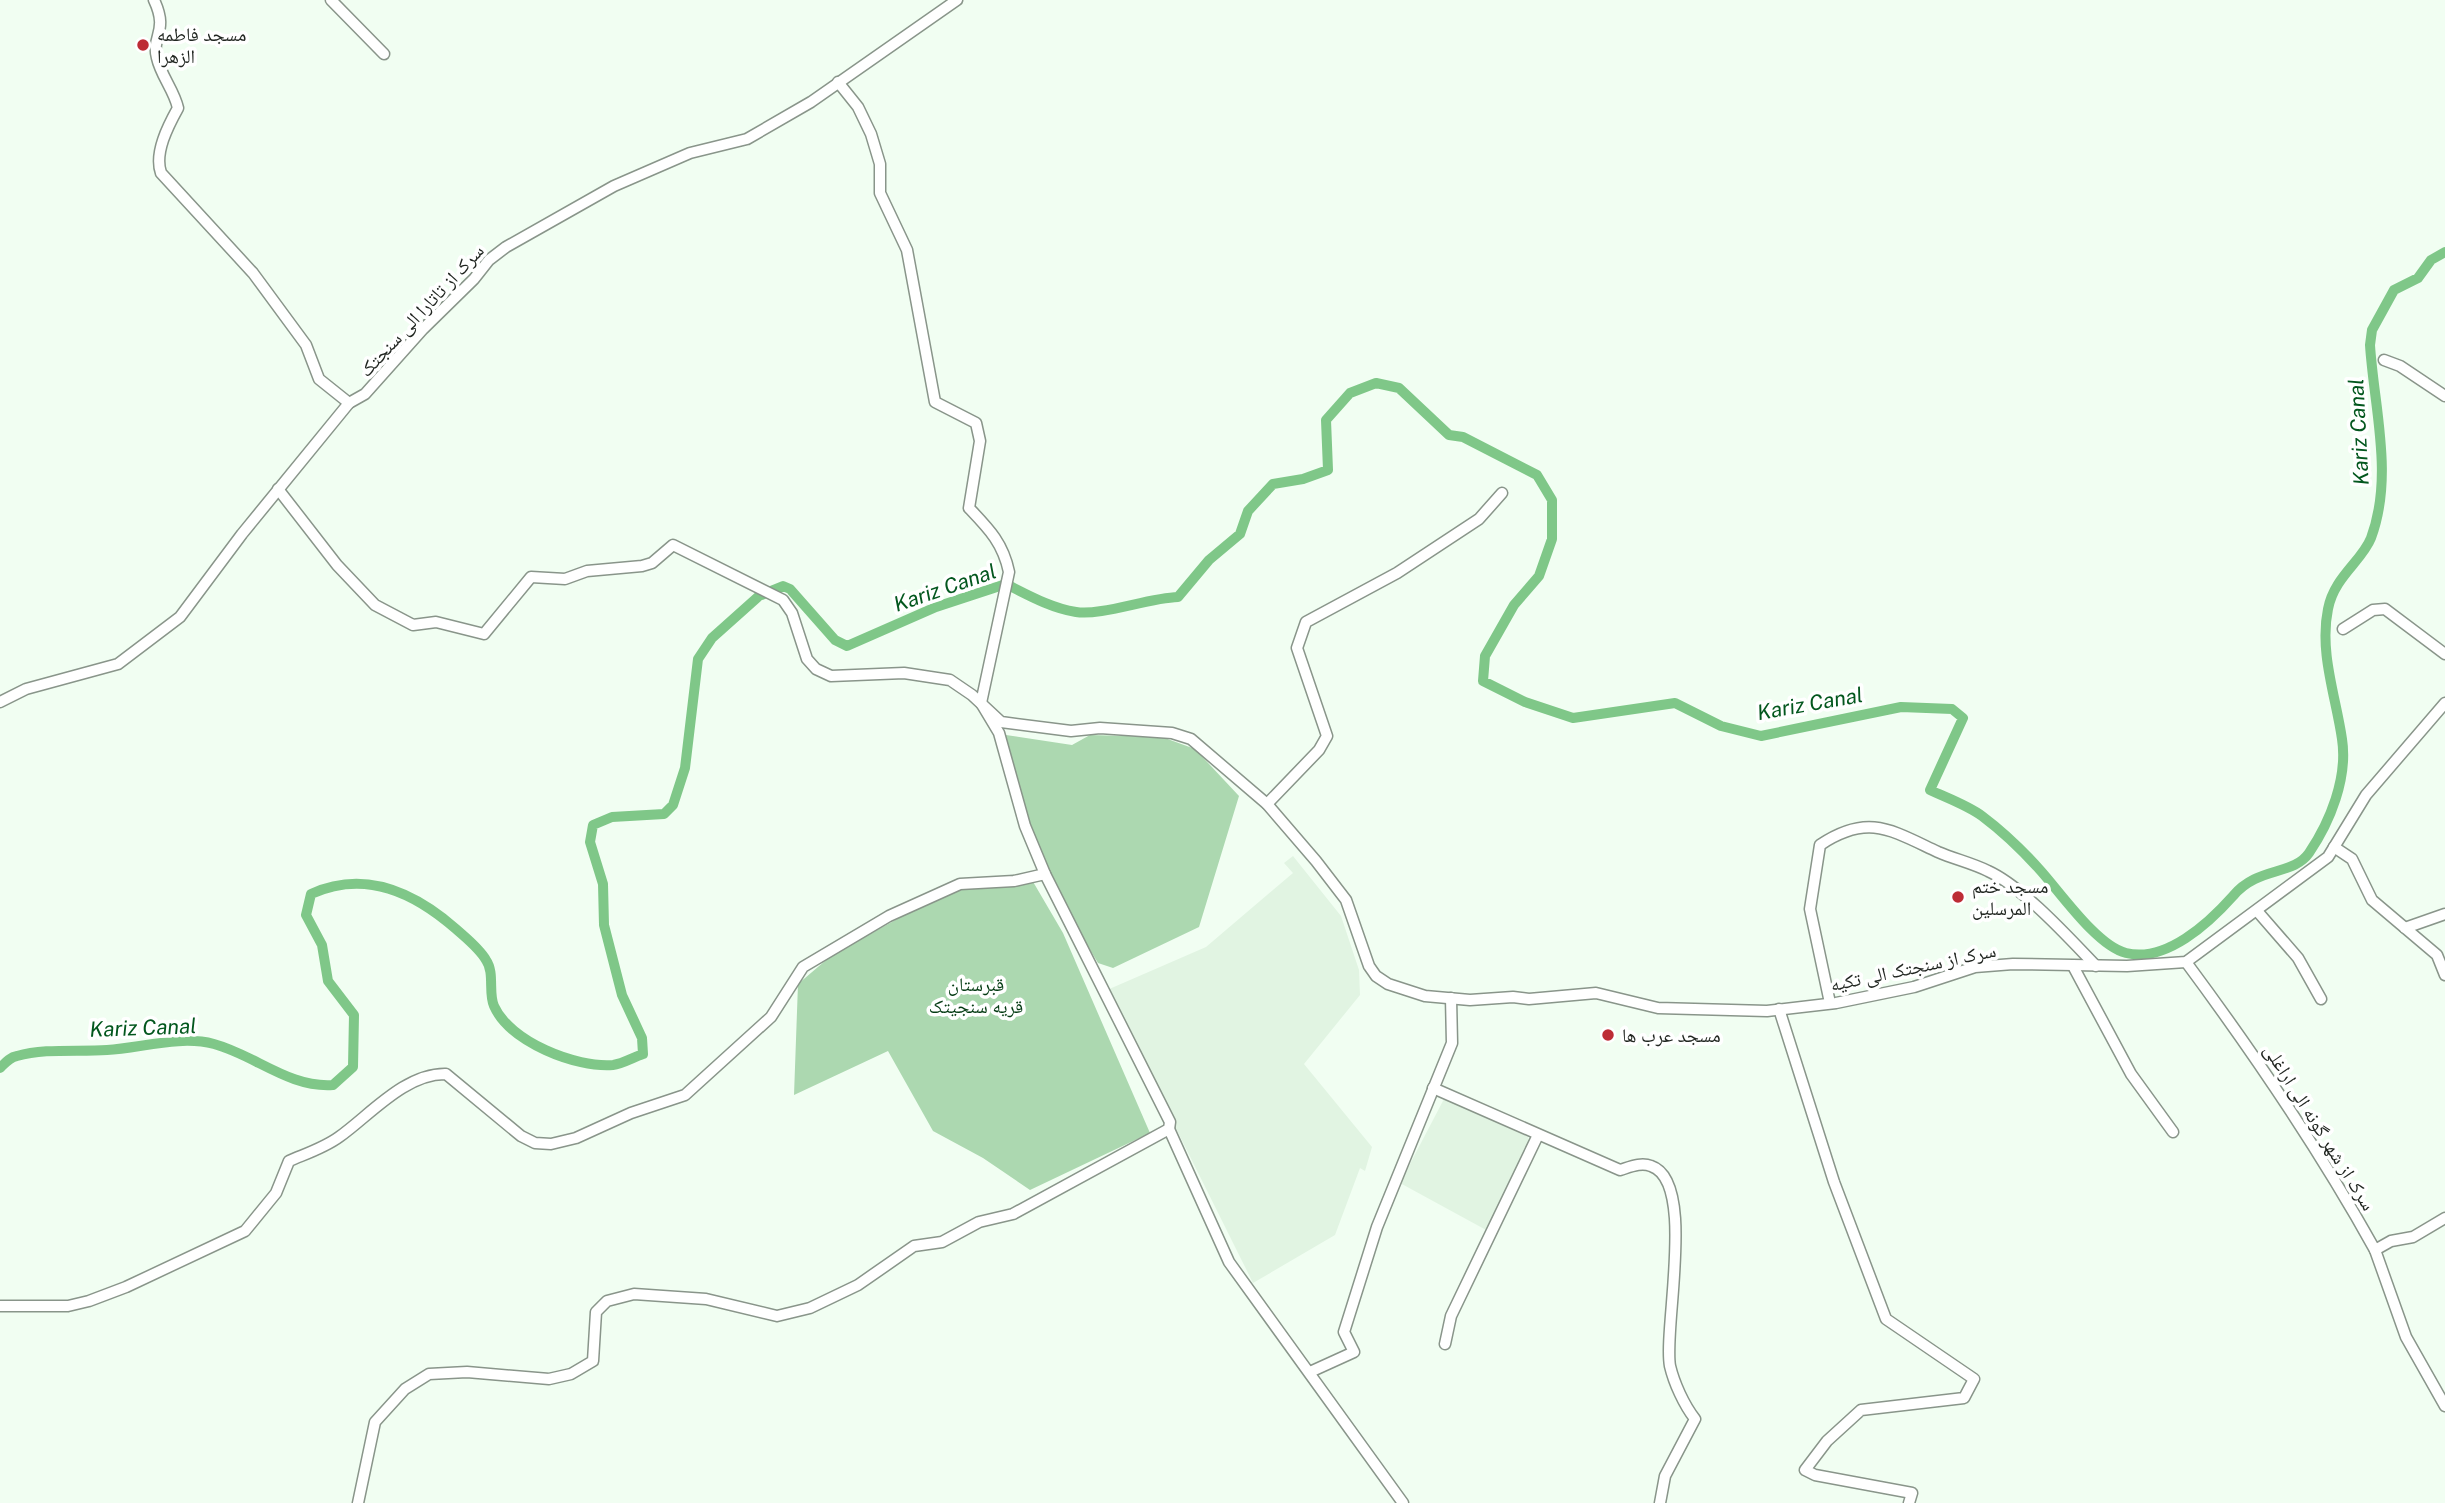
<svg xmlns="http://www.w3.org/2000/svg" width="2445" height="1503" font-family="'Public Sans','Noto Naskh Arabic',sans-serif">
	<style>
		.built { fill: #e1f4e2 }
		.green { fill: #acd8b0 }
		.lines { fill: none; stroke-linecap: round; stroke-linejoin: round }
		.canal { stroke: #7fc788; stroke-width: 10 }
		.minor-casing { stroke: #89958a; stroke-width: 13 }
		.minor { stroke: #fff; stroke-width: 10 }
		.poi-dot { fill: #bd2c35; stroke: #fff; stroke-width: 2.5 }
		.labels { text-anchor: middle; stroke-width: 7; stroke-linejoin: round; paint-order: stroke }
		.poi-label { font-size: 19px; fill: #212621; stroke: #fff; text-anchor: start }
		.street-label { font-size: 19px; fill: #212621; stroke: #fff }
		.park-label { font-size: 19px; fill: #043b13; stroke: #fff }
		.water-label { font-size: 21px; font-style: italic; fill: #03571e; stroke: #fff }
	</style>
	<rect width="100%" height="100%" fill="#f1fef2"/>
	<g class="built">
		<polygon points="1293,856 1341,916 1359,970 1360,995 1304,1064 1372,1147 1365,1171 1360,1168 1335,1235 1253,1283 1107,990 1206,947 1293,873 1284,863"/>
		<polygon points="1444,1099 1528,1137 1530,1143 1488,1231 1400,1183"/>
	</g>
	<g class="green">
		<polygon points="999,734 1072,745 1090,735 1162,737 1195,749 1239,796 1199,927 1113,968 1098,963 1025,842 1001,761"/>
		<polygon points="1032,880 1063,933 1150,1133 1030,1190 983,1158 933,1131 888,1051 794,1095 798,984 832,955 948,891"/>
	</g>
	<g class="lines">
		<path class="canal" d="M0,1068C5,1063 10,1057 17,1056C45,1048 78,1052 107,1050C141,1048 180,1035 214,1044C255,1055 289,1088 333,1085L353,1067L354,1015L328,981L322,945L306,915L311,894C366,869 415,893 456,929C466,938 479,948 486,960C495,973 488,993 494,1006C510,1042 576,1068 613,1065C622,1064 634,1057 643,1054L642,1038L622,995L604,925L603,884L590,842L593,825L612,817L664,814L673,805L685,768L698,659L712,638L759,596L783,586L790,589L835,640L847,646L936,607L1006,584C1028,595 1051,608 1076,612C1101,616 1148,598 1178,597L1209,560L1240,534L1248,511L1273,484L1303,479L1328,470L1326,420L1350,393L1376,383L1399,388L1449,435L1463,437L1537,475L1552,500V539L1539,576L1514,605L1485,656L1483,681L1525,702L1573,718L1675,703L1721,726L1761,736L1901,707L1952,709L1963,718L1930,790C1947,798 1967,805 1982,816C2002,831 2023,851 2040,870C2060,892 2097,946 2126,953C2166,963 2209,923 2233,896C2258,866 2293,876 2309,853C2330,822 2348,778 2342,739C2336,697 2319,652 2328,609C2334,577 2362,561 2371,538C2394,476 2374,408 2370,345L2372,330L2394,290L2418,278L2431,260L2445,252"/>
		<defs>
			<g id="minor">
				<polyline points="331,0 384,54"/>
				<polyline points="2384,360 2400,366 2445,396"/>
				<polyline points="349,403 365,394 423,329 474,279 489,260 506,247 614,186 690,153 747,139 811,102 957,0"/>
				<polyline points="278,489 337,565 375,605 413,625 436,622 484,634 531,577 565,579 587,571 642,566 652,563 673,545 783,600 792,613 807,659 816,669 831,676 904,673 950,680 972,695 1001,722 1071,731 1100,728 1172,733 1191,739 1267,804 1316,861 1346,900 1369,966 1376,976 1388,984 1425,996 1470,1000 1513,997 1529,999 1596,993 1658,1008 1767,1011 1836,1003 1914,987 1975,967 2013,964 2127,966 2186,962 2328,857 2366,795 2445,703"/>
				<polyline points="2343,629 2373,610 2385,609 2445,654"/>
				<path d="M0,702L26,689L118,664L180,617L242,534L349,403L319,379L306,345L253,273L161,173C154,153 168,126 178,108C174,90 161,76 157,58C151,35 169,32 154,0"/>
				<polyline points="1267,804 1319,750 1327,736 1297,648 1306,622 1397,573 1479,519 1502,493"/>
				<polyline points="2334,847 2352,859 2372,900 2437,955 2445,975"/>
				<polyline points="2258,912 2298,958 2321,999"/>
				<polyline points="2405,928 2445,914"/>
				<path d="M2186,962C2255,1055 2319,1149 2375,1250L2391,1241L2413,1237L2445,1218"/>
				<polyline points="2073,966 2131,1074 2173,1132"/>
				<path d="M1830,1003L1810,909L1820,845C1868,813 1891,830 1938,852C1954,859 1972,863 1988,871C2023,887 2069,938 2096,966"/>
				<polyline points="1779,1009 1834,1182 1886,1319 1974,1379 1964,1398 1861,1410 1827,1441 1805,1470 1815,1475 1912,1493 1909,1503"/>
				<path d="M1433,1088L1620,1170C1630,1167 1641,1162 1651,1166C1697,1181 1663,1328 1670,1366C1674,1383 1684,1405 1695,1419L1665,1476L1660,1503"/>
				<polyline points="1169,1129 1229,1262 1403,1503"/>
				<polyline points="2375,1250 2406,1337 2445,1406"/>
				<path d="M0,1306H68L89,1301L126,1287L245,1231L276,1193L289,1161C305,1154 324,1148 339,1137C369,1116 405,1073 446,1074L521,1136L535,1143L551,1144L576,1138L631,1113L685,1095L771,1017L803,967L889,916L960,884L1014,881L1045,874"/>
				<polyline points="1445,1344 1451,1316 1538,1135"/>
				<polyline points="1310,1372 1354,1352 1344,1332 1377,1227 1452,1043 1451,998"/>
				<path d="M358,1503L375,1422L405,1389L429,1374L467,1372L549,1379L571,1374L593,1361L596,1312L607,1301L634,1294L706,1299L777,1316L810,1308L858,1285L914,1246L942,1242L979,1222L1013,1214L1169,1129L1170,1122L1045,874L1025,826L999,733L981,703L1009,572C1003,543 989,529 969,508L980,441L976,423L935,402L907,250L880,193V164L871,134L858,107L838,82"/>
			</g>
		</defs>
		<use href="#minor" class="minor-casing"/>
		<use href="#minor" class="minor"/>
	</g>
	<g class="poi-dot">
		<circle cx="143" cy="45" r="7"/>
		<circle cx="1958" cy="897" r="7"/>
		<circle cx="1608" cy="1035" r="7"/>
	</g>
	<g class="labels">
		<g class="poi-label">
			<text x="157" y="41">مسجد فاطمه<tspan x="157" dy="22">الزهرا</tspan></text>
			<text x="1972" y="893">مسجد ختم<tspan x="1972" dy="22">المرسلین</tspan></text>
			<text x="1622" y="1042">مسجد عرب ها</text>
		</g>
		<g class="street-label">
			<text transform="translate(421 310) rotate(-47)" y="7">سرک از تاتارا الی سنجتک</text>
			<text transform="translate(1913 967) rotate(-12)" y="7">سرک از سنجتک الی تکیه</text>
			<text transform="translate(2320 1127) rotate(58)" y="7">سرک از شهر گونه الی اراغلی</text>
		</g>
		<g class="park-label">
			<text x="976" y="991">قبرستان<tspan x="976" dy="22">قریه سنجیتک</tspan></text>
		</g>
		<g class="water-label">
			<text transform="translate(2359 432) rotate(-93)" y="7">Kariz Canal</text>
			<text transform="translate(945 588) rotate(-19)" y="7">Kariz Canal</text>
			<text transform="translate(1810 704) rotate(-10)" y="7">Kariz Canal</text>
			<text transform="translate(143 1028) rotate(-2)" y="7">Kariz Canal</text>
		</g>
	</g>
</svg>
